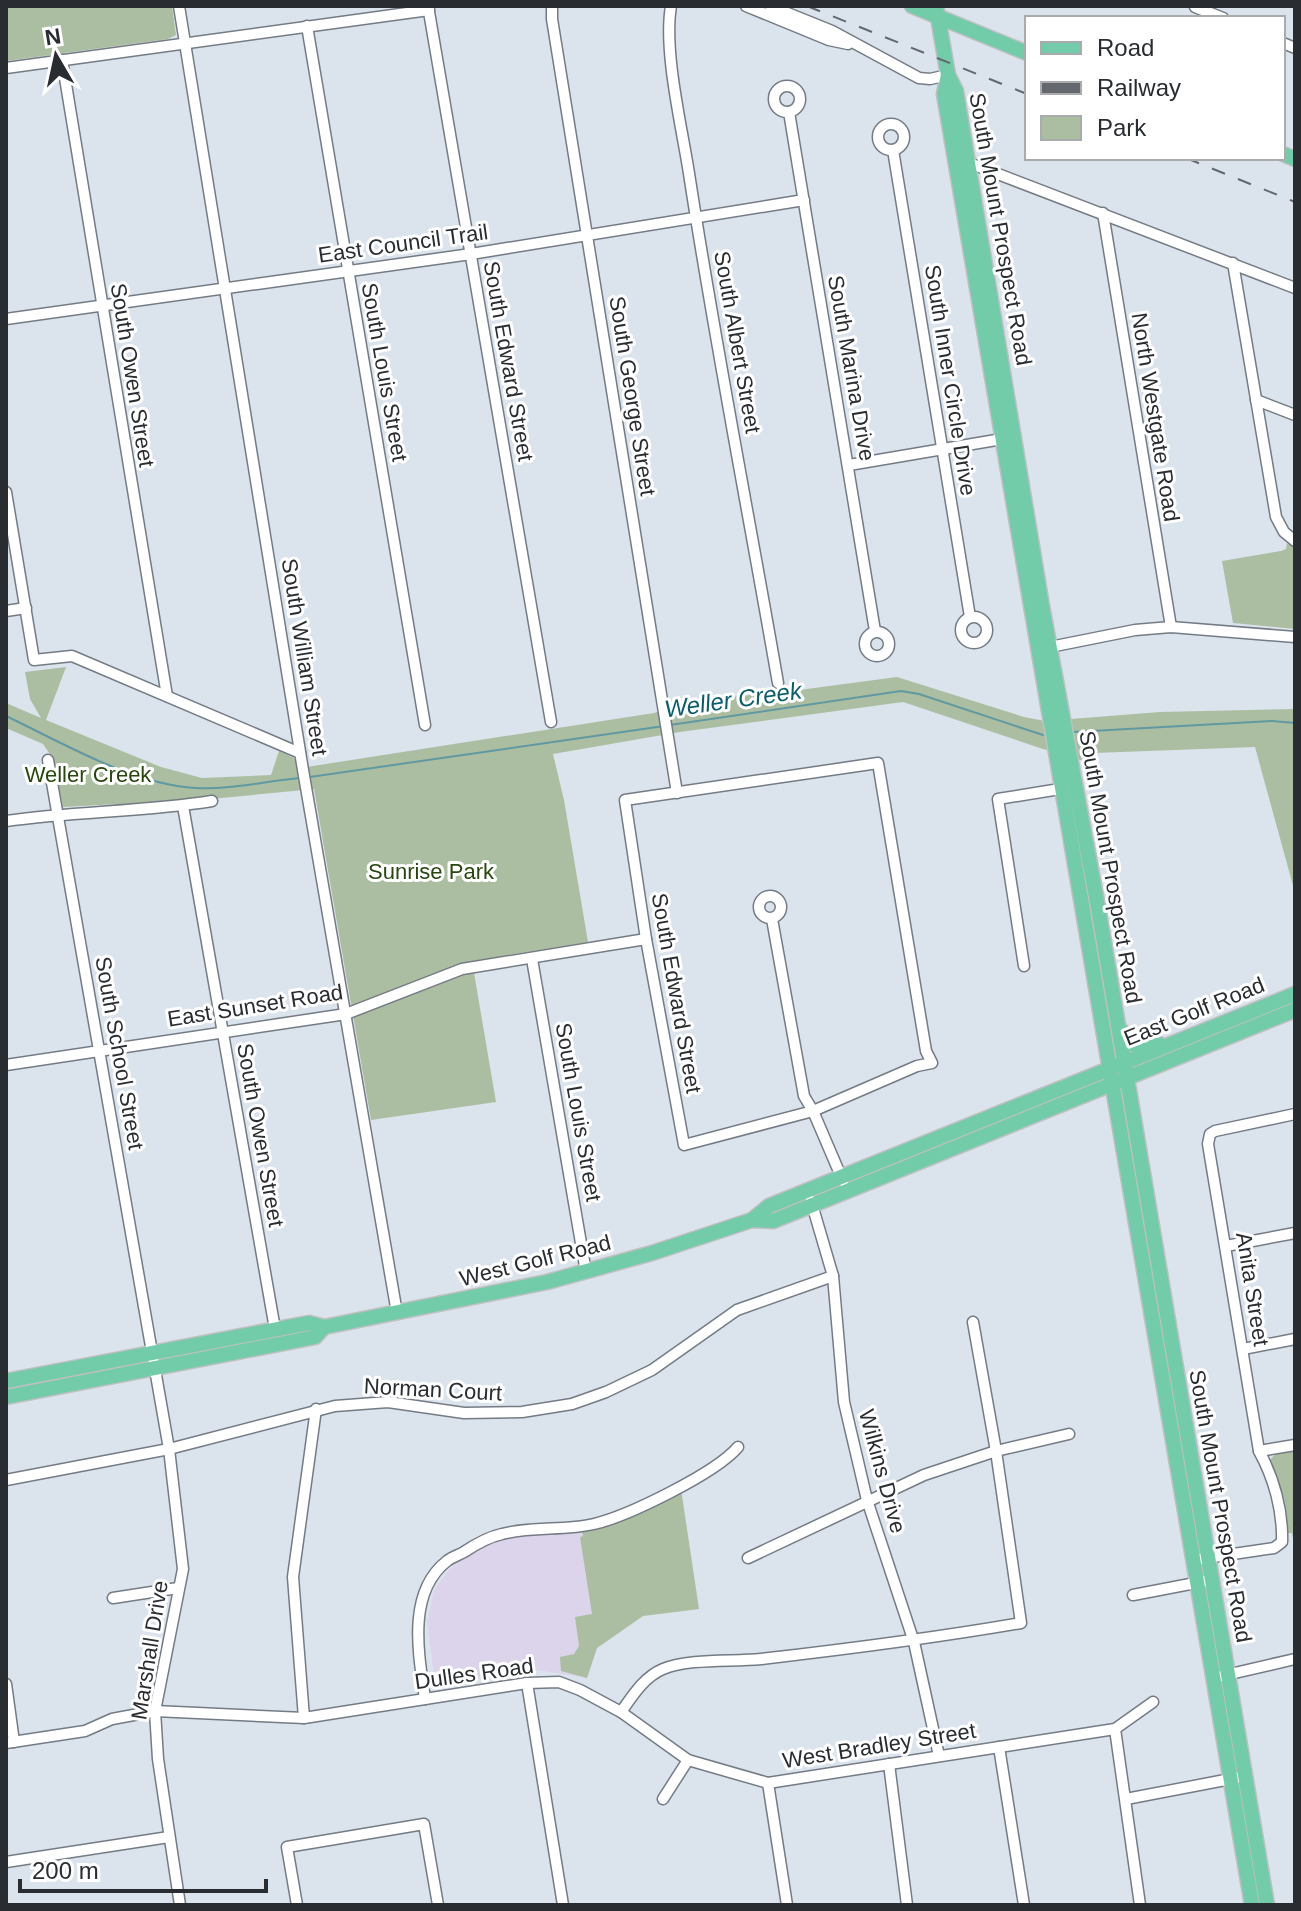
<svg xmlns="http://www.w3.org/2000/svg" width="1301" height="1911" font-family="Helvetica,sans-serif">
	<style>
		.education { fill: #dbd4ea }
		.green { fill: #acbea1 }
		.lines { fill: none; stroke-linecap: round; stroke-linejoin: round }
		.stream { stroke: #6099a2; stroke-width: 2 }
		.minor-casing { stroke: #747b84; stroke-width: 13 }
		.major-casing { stroke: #bfc0c1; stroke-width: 17 }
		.minor { stroke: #fff; stroke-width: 10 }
		.major { stroke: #72cca9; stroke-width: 14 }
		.rail { stroke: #64686e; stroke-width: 2; stroke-dasharray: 14 14; stroke-linecap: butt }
		.labels { text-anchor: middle; stroke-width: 6; stroke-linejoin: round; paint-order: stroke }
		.street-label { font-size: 22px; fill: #292c30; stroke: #fff }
		.park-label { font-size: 22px; fill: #27470d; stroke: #fff }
		.water-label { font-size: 24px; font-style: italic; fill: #095e68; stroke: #fff }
	</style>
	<rect width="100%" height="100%" fill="#dbe3ed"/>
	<polygon class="education" points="582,1530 699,1609 643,1616 597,1648 587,1678 538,1670 435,1684 427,1621 434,1590 448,1571 471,1551 502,1537"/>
	<g class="green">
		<polygon points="6,6 172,6 176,35 168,39 6,61"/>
		<polygon points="1287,543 1295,547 1295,629 1233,623 1222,561 1281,551 1286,549"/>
		<polygon points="66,667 46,720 161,767 202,778 271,775 279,751 294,758 300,768 654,713 676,706 739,696 784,692 897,677 1024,717 1045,721 1160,712 1295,709 1295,893 1255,747 1094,753 1087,762 1077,759 1073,742 1046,750 903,702 680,732 553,754 564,800 588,942 472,961 496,1102 371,1120 314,789 211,799 63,807 52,757 43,744 6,728 6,703 41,718 30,699 25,672"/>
		<polygon points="1295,1449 1295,1548 1292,1533 1287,1533 1277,1476 1270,1460 1277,1452"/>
		<polygon points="681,1489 699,1609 643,1616 597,1648 587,1678 561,1671 560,1657 574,1654 579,1646 575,1617 592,1614 580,1537 583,1536 582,1530"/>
	</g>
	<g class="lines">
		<g class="stream">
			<path d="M6,716C63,743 131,784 195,788C230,790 265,781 300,778"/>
			<polyline points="670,725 901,691 919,694 1043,735"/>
			<polyline points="1073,732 1272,721 1295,723"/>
			<polyline points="310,777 664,726"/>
		</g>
		<defs>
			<g id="minor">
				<polyline points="179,6 303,770 397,1313"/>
				<polyline points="428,6 551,722"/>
				<polyline points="552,6 552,19 677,793"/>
				<path d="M671,6C663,53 683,131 690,180C716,348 749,516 778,683"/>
				<polyline points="746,6 829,40 848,44"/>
				<polyline points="770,6 832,31 919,78 930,79 948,75"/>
				<polyline points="1195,7 1223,18"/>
				<polyline points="307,26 425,725"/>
				<polyline points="1283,43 1295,48"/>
				<polyline points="62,60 167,696"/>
				<polyline points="6,68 429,10"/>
				<circle cx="787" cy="99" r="13"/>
				<polyline points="789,112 875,631"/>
				<circle cx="891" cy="137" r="13"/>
				<polyline points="893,150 970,617"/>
				<polyline points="964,161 1295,288"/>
				<polyline points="1103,213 1171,627"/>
				<polyline points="1233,263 1276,517 1284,532 1295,541"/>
				<polyline points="6,319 471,254 804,200"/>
				<polyline points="1256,400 1295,415"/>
				<polyline points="849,465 1008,438"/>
				<polyline points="6,492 34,660 72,656 300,753"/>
				<polyline points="6,611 26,608"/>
				<circle cx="974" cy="630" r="13"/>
				<circle cx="877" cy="644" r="12"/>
				<polyline points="1045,648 1135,630 1171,627 1295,637"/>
				<polyline points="48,760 169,1449 183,1569 155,1711 158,1759 180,1905"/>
				<polygon points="878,763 926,1051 932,1063 917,1066 813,1111 684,1145 646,939 625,800"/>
				<polyline points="183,806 275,1329"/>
				<path d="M6,821C74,811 144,812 212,801"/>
				<circle cx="770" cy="907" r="11"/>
				<polyline points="772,919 804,1096 813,1111 843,1181"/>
				<polyline points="532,959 586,1272"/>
				<polyline points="1024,966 998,799 1066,788"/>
				<polyline points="6,1065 346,1014 462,969 646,939"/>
				<polyline points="811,1201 833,1276 844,1402 867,1500 914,1642 939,1756"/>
				<polyline points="1226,1246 1295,1233"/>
				<polyline points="1243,1349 1295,1339"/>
				<polyline points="1259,1451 1295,1445"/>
				<polyline points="6,1480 169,1449 335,1406 388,1402 464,1413 522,1412 572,1404 606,1392 652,1370 737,1310 833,1276"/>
				<polyline points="748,1558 924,1475 996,1451 1069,1434"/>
				<path d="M1193,1560L1274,1548L1282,1542C1283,1511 1274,1478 1259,1451L1208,1144L1210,1134L1215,1131L1295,1114"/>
				<polyline points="1133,1595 1211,1580"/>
				<polyline points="113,1598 178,1588"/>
				<polyline points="1213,1678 1295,1659"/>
				<polyline points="527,1683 563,1905"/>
				<polyline points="6,1684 14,1742"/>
				<path d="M425,1699C419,1656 406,1593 447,1561C452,1557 459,1555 464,1552C476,1544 488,1537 502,1534C532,1526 564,1531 594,1524C628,1516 716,1473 738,1447"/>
				<path d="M621,1712C633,1695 644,1677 663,1669C690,1658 732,1662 761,1659C848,1649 934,1638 1021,1623L996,1451L973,1322"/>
				<polyline points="304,1718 293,1577 316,1409"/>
				<polyline points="1115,1729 1140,1905"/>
				<polyline points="6,1743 85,1731 112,1719 155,1711 304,1718 527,1683 559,1682 580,1690 621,1712 688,1760 768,1783 1115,1729 1153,1702"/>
				<polyline points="999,1747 1024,1905"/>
				<polyline points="889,1764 907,1905"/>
				<polyline points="768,1783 787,1905"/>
				<polyline points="663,1799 688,1760"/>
				<polyline points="1126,1799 1246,1776"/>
				<polyline points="6,1862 169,1837"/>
				<polyline points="297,1905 287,1847 424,1824 438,1905"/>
			</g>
			<g id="major">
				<polyline points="912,6 1027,53"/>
				<polyline points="936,6 948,75 956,91 1042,606 1098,907 1267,1905"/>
				<polyline points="948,75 944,94 1252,1905"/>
				<polyline points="1283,154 1295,159"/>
				<polyline points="1120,1029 1134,1045 1159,1044"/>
				<polyline points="752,1220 769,1206 1295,994"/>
				<polyline points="6,1381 309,1323 324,1327 547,1282 652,1253 752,1220 773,1221 1295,1010"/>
				<polyline points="6,1397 315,1337 324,1327"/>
			</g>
		</defs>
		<use href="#minor" class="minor-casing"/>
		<use href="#major" class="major-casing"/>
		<use href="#minor" class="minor"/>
		<use href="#major" class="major"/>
		<g class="rail">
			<polyline points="807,6 1027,94"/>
			<polyline points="1186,158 1295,202"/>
		</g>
	</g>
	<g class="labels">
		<g class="street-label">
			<text transform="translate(1001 229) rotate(80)" y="8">South Mount Prospect Road</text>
			<text transform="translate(403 243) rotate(-8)" y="8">East Council Trail</text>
			<text transform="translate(738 342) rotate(80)" y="8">South Albert Street</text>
			<text transform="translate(509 361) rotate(80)" y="8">South Edward Street</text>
			<text transform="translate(852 368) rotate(80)" y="8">South Marina Drive</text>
			<text transform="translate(385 372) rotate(80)" y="8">South Louis Street</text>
			<text transform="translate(133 375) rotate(81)" y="8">South Owen Street</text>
			<text transform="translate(951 380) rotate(81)" y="8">South Inner Circle Drive</text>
			<text transform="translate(633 396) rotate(81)" y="8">South George Street</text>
			<text transform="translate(1156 417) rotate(81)" y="8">North Westgate Road</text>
			<text transform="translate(305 657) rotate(81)" y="8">South William Street</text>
			<text transform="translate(1111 867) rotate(80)" y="8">South Mount Prospect Road</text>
			<text transform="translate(677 993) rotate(80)" y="8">South Edward Street</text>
			<text transform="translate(255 1005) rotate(-9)" y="8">East Sunset Road</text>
			<text transform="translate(1194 1011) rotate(-22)" y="8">East Golf Road</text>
			<text transform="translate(120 1053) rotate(80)" y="8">South School Street</text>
			<text transform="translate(579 1112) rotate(80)" y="8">South Louis Street</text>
			<text transform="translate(261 1135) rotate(80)" y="8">South Owen Street</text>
			<text transform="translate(535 1260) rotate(-14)" y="8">West Golf Road</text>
			<text transform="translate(1253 1289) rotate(81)" y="8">Anita Street</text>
			<text transform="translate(433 1389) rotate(3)" y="8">Norman Court</text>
			<text transform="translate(883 1471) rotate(75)" y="8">Wilkins Drive</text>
			<text transform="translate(1221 1506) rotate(80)" y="8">South Mount Prospect Road</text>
			<text transform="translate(149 1650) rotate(-81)" y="8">Marshall Drive</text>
			<text transform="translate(474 1673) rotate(-8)" y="8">Dulles Road</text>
			<text transform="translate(879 1745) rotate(-9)" y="8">West Bradley Street</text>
		</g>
		<g class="park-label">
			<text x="88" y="782">Weller Creek</text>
			<text x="431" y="879">Sunrise Park</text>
		</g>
		<g class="water-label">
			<text transform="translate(733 700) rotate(-8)" y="8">Weller Creek</text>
		</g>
	</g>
	<rect width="1301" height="1911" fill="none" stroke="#292c30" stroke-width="16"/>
	<rect x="1025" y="16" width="260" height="144" fill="#ffffff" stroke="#a9abac" stroke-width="2"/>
	<rect x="1041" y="42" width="40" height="12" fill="#72cca9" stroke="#a9abac" stroke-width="2"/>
	<text x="1097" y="56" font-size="24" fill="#292c30">Road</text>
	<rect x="1041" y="82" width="40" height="12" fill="#64686e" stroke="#a9abac" stroke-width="2"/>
	<text x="1097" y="96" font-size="24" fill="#292c30">Railway</text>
	<rect x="1041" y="116" width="40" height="24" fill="#acbea1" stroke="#a9abac" stroke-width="2"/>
	<text x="1097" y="136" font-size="24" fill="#292c30">Park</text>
	<g transform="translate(56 56) rotate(351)" stroke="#ffffff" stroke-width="6" paint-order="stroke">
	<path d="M0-6L14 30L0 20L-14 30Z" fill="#292c30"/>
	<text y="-12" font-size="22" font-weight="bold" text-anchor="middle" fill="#292c30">N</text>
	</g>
	<path d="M20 1879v12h246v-12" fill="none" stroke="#292c30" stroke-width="4"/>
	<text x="32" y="1879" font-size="24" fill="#292c30" stroke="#ffffff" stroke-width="6" paint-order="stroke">200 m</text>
</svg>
